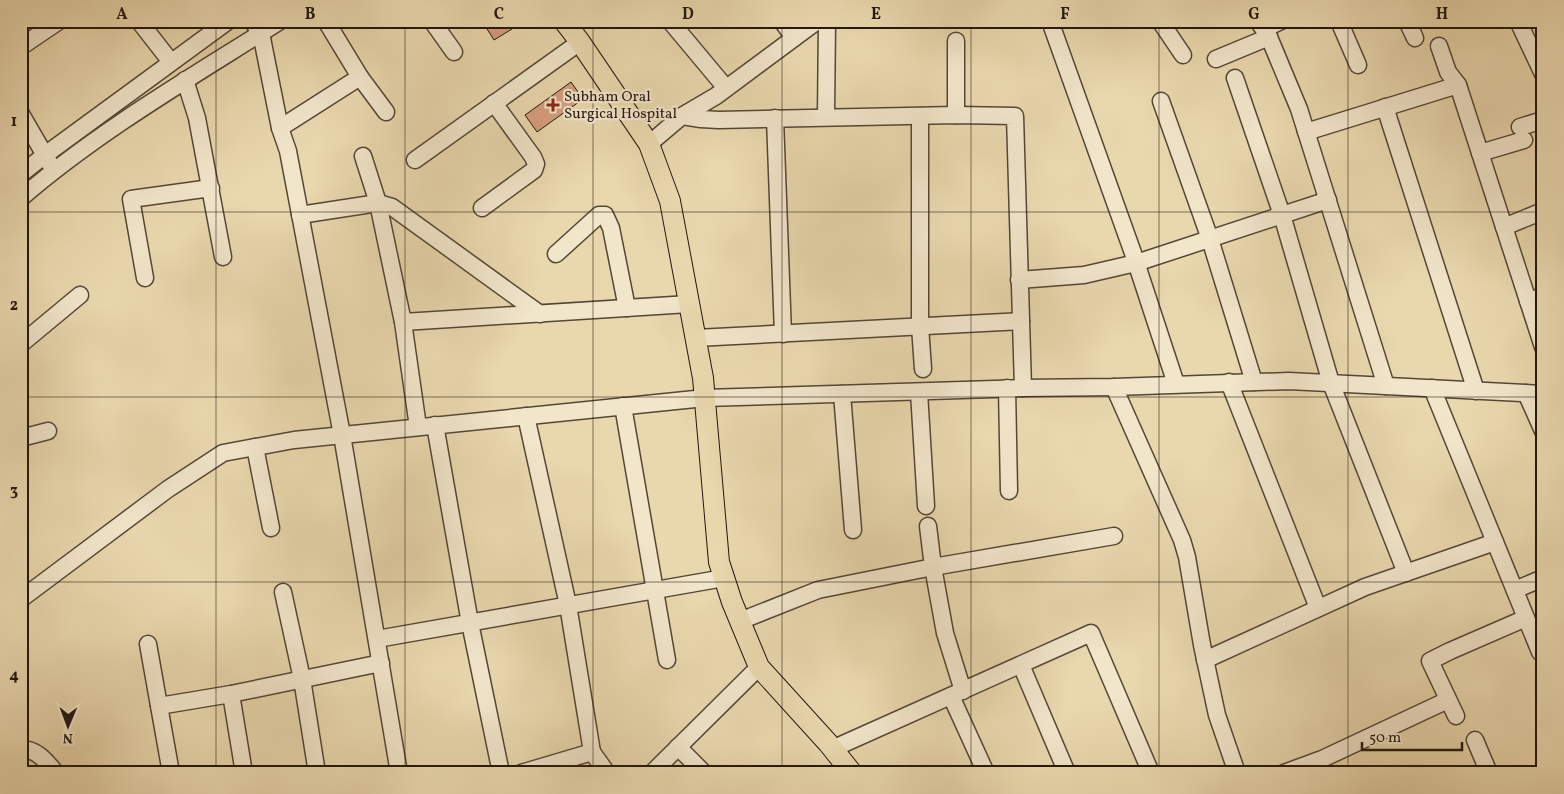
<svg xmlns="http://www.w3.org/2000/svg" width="1564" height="794" font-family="Vollkorn,serif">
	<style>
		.building { fill: #d59d7e; stroke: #23170f }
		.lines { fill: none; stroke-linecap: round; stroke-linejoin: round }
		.minor-casing { stroke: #544736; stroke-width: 19 }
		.major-casing { stroke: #23170f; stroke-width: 22 }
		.minor { stroke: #f1e5ca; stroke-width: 16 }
		.major { stroke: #e9d7ad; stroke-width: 20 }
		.grid { fill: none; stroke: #23170f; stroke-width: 1; stroke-opacity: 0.55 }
		.poi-dot { fill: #8f2418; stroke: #f1e5ca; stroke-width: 2 }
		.labels { text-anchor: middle; stroke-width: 4.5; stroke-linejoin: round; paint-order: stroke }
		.poi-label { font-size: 15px; fill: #23170f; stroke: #f1e5ca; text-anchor: start }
		.neatline { fill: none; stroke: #23170f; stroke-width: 2 }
		.grid-label { font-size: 16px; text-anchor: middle; font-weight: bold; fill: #23170f }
	</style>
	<rect width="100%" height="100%" fill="#e9d7ad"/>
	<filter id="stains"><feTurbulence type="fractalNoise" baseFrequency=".004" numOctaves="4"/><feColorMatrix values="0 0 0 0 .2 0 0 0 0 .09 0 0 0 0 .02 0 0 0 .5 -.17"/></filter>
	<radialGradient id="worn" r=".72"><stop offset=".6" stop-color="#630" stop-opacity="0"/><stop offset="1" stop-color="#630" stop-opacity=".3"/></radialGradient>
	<g class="building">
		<polygon points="482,21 507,21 512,29 494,40"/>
		<polygon points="571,82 583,99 537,132 525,115"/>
	</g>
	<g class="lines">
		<defs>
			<g id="minor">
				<polyline points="139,21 171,62"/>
				<polyline points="252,21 261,33 280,128 288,151 342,435 399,773"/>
				<polyline points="432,21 454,52"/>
				<polyline points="670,21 726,88"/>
				<polyline points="782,21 794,38"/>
				<polyline points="1050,21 1133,253 1176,384"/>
				<polyline points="1160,21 1183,55"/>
				<polyline points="1258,21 1269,37 1299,109 1386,386"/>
				<polyline points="1339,21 1358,65"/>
				<polyline points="1407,21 1415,38"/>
				<polyline points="1518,21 1543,74"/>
				<polyline points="1264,29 1281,21"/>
				<polyline points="25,44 59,21"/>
				<polyline points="1439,46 1448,72 1458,85"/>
				<polyline points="1216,59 1269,37"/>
				<polyline points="360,77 386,112"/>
				<polyline points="1235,78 1282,215 1331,383 1406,573"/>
				<polyline points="185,80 197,118 223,257"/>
				<polyline points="1161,101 1210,239 1254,382"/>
				<polyline points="1385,107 1476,391"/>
				<polyline points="21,114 50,164"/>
				<polyline points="956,115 956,41"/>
				<polyline points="682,116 701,119 719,120 956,115 1015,116 1023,388"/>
				<polyline points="920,116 920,326 923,369"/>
				<polyline points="826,117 827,21"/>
				<polyline points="775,118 783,334"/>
				<polyline points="1520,127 1543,120"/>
				<polyline points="280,128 360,77 326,21"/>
				<polyline points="1306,132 1458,85 1543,347"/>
				<polyline points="649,144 682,116 716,96 817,21"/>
				<polyline points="1480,153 1524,140"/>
				<polyline points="363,156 378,203 403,322 418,427"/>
				<polyline points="415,160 580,42"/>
				<polyline points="21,174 45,155 228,21"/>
				<path d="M21,198C100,130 192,77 280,21"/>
				<polyline points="482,208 534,170 536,164 533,157 494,103"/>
				<polyline points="300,215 378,203 392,207 540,314"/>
				<polyline points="1504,227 1543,211"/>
				<polyline points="556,254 599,215 605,215 611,228 627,308"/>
				<polyline points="145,278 131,199 211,188"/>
				<polyline points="1019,280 1084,275 1136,263 1328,200"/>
				<polyline points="1528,301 1543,296"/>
				<polyline points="403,322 689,304"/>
				<polyline points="696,338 1021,321"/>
				<polyline points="21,344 80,295"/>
				<polyline points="1229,382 1318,608"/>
				<polyline points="1114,387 1182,540 1187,557 1202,645 1217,715 1237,773"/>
				<polyline points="1007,388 1009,491"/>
				<polyline points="1432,388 1540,652"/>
				<polyline points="919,392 926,506"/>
				<polyline points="1526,393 1543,431"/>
				<polyline points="842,394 853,530"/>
				<polyline points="623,406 667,660"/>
				<polyline points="526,416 568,605 592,752"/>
				<polyline points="435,425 470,623 501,773"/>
				<polyline points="21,438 48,431"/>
				<polyline points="255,447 271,528"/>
				<polyline points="928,526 933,567 1114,536"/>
				<polyline points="1515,590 1543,578"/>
				<polyline points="283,592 302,679 317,773"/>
				<polyline points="21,599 168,489 223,453 294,440 705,398 1023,388 1114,387 1289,381 1543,394"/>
				<polyline points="740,621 818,590 933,567 945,633 963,691"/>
				<polyline points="377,639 724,578"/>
				<polyline points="148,644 171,773"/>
				<polyline points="1205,660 1365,587 1495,542"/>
				<polyline points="1021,665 1067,773"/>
				<polyline points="231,694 244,773"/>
				<polyline points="951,696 986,773"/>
				<polyline points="159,706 231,694 381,663"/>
				<polyline points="1456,716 1430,661 1450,651 1526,618"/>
				<polyline points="1475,740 1489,773"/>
				<polyline points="678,747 704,773"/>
				<path d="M21,749C37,749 46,761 56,773"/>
				<polyline points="832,749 1091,633 1151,773"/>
				<polyline points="521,773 592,752 607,773"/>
				<polyline points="652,773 759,667"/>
				<polyline points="1284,773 1322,759 1448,700"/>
			</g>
			<polyline id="major" points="564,21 580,42 649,144 670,201 703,378 719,562 732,602 759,667 828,743 852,773"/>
		</defs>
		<use href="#minor" class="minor-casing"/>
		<use href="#major" class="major-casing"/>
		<use href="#minor" class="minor"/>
		<use href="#major" class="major"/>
	</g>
	<path class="grid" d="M216,21V773M405,21V773M593,21V773M782,21V773M971,21V773M1159,21V773M1348,21V773M21,212H1543M21,397H1543M21,582H1543"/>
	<path class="poi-dot" d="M550.5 97.5h5v5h5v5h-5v5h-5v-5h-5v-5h5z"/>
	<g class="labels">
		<g class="poi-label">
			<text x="564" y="101">Subham Oral<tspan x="564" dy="17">Surgical Hospital</tspan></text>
		</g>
	</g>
	<rect width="1564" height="794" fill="none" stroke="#e9d7ad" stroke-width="55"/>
	<g transform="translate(68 726) rotate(181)" stroke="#f1e5ca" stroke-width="4" paint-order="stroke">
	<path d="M0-4L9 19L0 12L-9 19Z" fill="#23170f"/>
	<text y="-8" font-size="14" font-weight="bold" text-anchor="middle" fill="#23170f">N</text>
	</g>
	<path d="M1362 742v8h100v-8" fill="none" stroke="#23170f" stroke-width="2.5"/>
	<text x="1369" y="742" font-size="15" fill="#23170f" stroke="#f1e5ca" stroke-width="4" paint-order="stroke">50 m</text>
	<rect x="28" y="28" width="1508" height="738" class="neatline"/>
	<g class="grid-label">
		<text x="122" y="19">A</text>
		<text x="310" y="19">B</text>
		<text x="499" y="19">C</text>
		<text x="688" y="19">D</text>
		<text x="876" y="19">E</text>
		<text x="1065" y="19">F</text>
		<text x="1254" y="19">G</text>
		<text x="1442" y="19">H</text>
		<text x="14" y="126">1</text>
		<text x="14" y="310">2</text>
		<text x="14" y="495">3</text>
		<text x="14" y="680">4</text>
	</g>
	<rect width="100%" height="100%" filter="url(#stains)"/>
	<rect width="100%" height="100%" fill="url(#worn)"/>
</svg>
